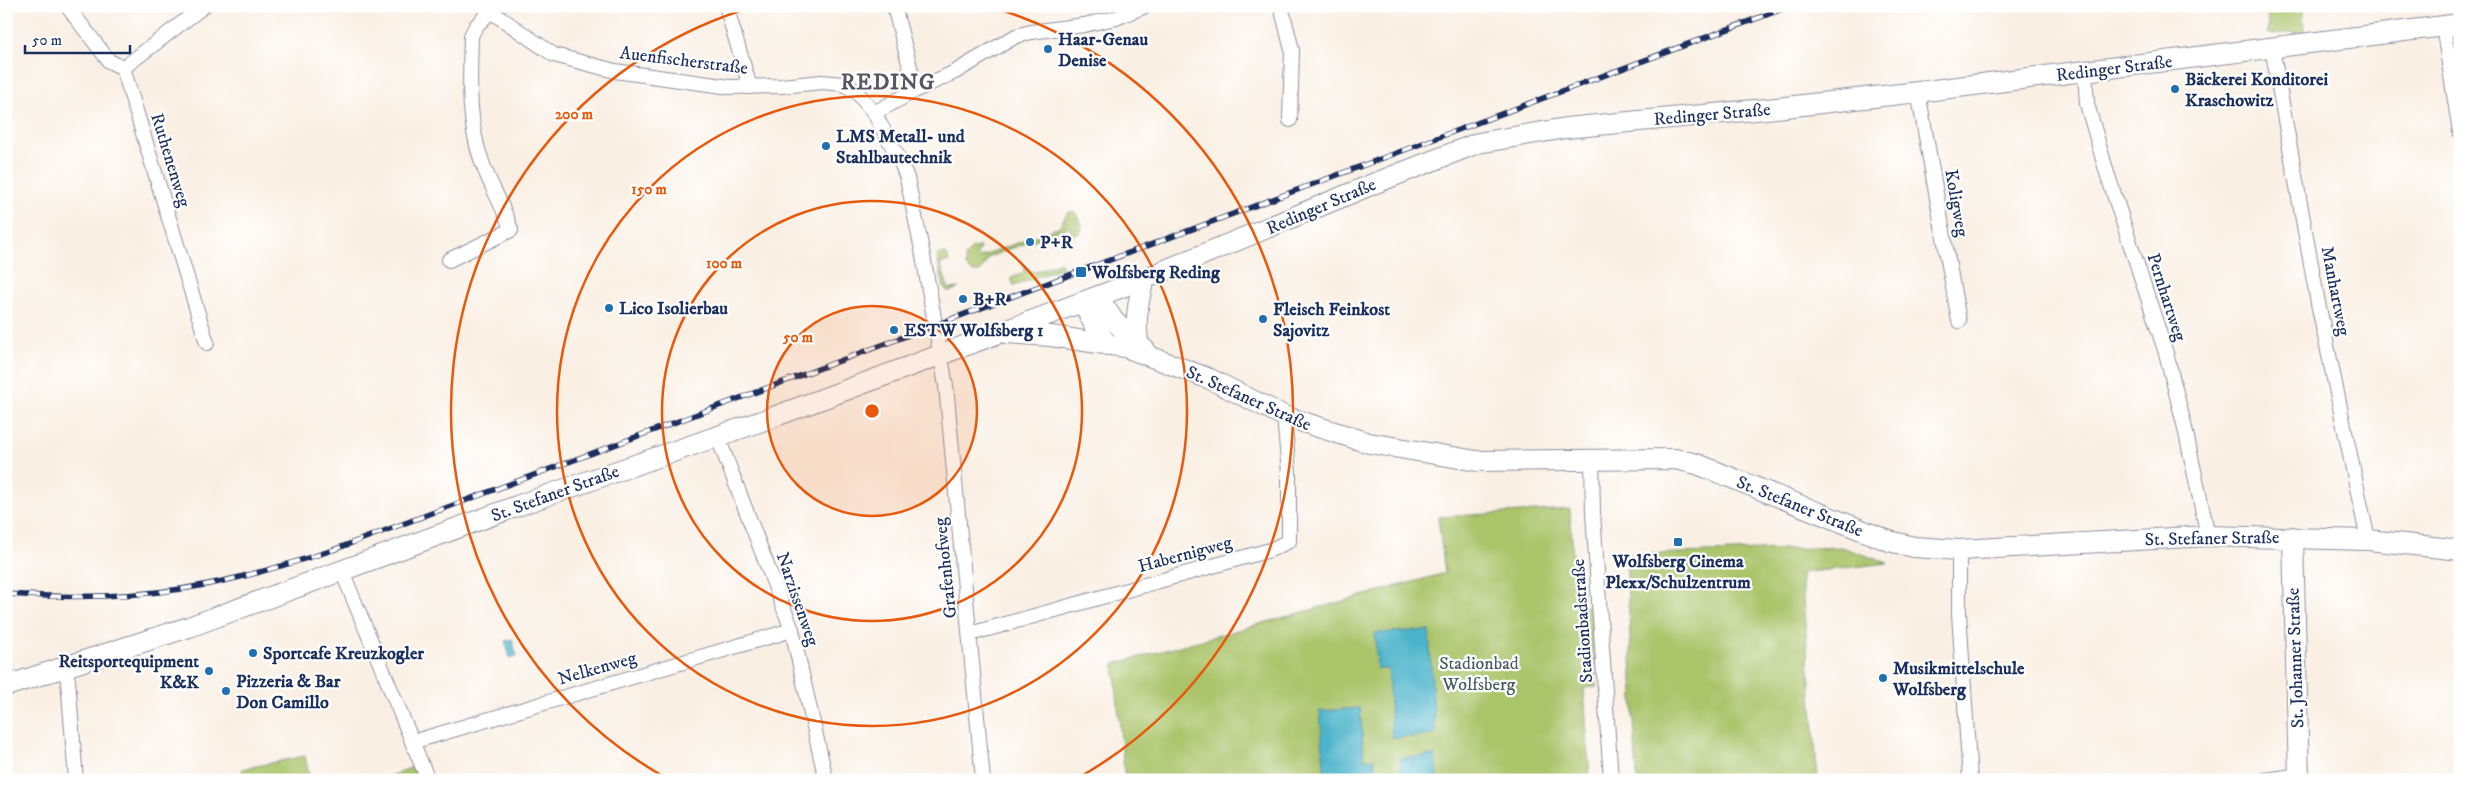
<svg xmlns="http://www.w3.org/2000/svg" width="2466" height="786" font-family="'IM FELL DW Pica',serif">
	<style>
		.green { fill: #aac46a; stroke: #627a64 }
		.water { fill: #4cb4cb; stroke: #347294 }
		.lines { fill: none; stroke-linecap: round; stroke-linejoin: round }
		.street-casing { stroke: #8a8fa0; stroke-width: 16 }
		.secondary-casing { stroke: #8a8fa0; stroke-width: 22 }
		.street { stroke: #fff; stroke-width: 14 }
		.secondary { stroke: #fff; stroke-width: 20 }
		.rail-casing { stroke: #1b2f5e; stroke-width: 5.5 }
		.rail { stroke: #fff; stroke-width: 4; stroke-dasharray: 11; stroke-linecap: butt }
		.ring { fill: none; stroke: #e8590c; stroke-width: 2.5 }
		.poi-dot { fill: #1f6fb2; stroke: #fff; stroke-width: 2 }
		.labels { text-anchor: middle; stroke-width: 4.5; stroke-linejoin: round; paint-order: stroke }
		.poi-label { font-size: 18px; font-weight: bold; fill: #1b2f5e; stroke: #fff; text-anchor: start }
		.street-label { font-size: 18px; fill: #1b2f5e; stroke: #fff }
		.park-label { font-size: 18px; fill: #465c62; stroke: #fff }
		.district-label { font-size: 22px; font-weight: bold; letter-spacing: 1px; fill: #5a5562; stroke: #fff }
		.centre { fill: #e8590c; stroke: #fff; stroke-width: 2.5 }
		.ring-label { font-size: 15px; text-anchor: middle; font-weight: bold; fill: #e8590c; stroke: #fff; stroke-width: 4.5; stroke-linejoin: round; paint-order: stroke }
	</style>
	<rect width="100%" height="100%" fill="#fff"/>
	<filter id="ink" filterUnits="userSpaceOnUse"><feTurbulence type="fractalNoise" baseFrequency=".02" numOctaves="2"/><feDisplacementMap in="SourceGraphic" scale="10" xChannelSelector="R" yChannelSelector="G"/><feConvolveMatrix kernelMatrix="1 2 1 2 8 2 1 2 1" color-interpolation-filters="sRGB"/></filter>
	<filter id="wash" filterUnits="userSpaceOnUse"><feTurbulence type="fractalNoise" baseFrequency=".0096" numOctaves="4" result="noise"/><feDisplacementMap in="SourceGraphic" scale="20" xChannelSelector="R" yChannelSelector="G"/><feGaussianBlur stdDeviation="1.12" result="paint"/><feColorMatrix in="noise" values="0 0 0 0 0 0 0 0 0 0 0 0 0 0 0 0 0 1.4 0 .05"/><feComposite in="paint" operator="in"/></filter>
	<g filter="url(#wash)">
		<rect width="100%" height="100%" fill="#faefe3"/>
		<g class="green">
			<polygon points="2267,6 2303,6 2304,32 2268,34"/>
			<path d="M1068,212H1074C1080,216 1083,225 1081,232L1068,238L1071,229L1069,227L989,257L980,272H972L966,266L965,257L972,248L980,247L977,255L978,258L1059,227Z"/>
			<polygon points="942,253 947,255 949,261 940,264 949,289 959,288 949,292 944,288 937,256"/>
			<polygon points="1061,262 1063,267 1014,286 1011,278 1024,273 1023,268 1035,272"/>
			<polygon points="1570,509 1576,607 1591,606 1596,687 1584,688 1590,780 1125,780 1114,664 1445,573 1438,517"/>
			<polygon points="1841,547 1888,563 1801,573 1818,780 1637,780 1626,555"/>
			<polygon points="305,756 310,780 245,780 242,769"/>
			<polygon points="413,767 418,780 380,780"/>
		</g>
		<g class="water">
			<polygon points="1429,630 1435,735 1392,738 1388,669 1377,669 1375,633"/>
			<polygon points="512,639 517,656 510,658 505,641"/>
			<polygon points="1360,708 1364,759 1374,759 1375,780 1325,780 1320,711"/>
			<polygon points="1435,755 1437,780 1402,780 1400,758"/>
		</g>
	</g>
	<g filter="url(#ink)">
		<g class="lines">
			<defs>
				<g id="street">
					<polyline points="67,6 109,61 123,68 207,343"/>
					<polyline points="483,6 554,55 615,71 730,87 781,86 822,82 843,84 856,91 874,113 900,160 907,178 922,250 946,386 983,780"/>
					<polyline points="726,6 750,87"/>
					<polyline points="1281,6 1292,50 1290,120"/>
					<polyline points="2443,26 2460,132"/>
					<polyline points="2272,48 2318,303 2368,540"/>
					<polyline points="123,68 204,6"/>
					<polyline points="2085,72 2087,104 2107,173 2166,353 2184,424 2208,536"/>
					<polyline points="916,90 955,72 1016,36 1031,32 1084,25 1116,18 1145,6"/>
					<polyline points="1918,92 1959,321"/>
					<polyline points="874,113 916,90 894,6"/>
					<path d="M449,260L511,230C504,206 490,186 482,162C467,121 470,78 471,36L476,26L490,12"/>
					<polyline points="717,435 792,630 826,780"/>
					<polyline points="1592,460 1593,513 1611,780"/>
					<polyline points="1959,550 1959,613 1970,780"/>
					<polyline points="342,571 428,780"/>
					<polyline points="970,634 1270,550 1289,541 1289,473 1284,416"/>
					<polyline points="64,668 68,680 76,780"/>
					<polyline points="412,742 792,630"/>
					<polyline points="2265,780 2299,775"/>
				</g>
				<g id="secondary">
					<polyline points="1098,297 1114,321 1146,351"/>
					<polyline points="1083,302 1097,331 1108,345"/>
					<polyline points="1006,333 1051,336 1125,347 1210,379 1284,416 1369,443 1477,461 1675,459 1697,464 1889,541 1914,547 1959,550 2208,536 2368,540 2460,550"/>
					<path d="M1139,346C1134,322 1138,302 1144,279"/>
					<polyline points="2293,537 2299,780"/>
					<polyline points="6,686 189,627 528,502 776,416 1144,279 1373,184 1478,143 1566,128 1776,108 1918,92 2460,24"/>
				</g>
			</defs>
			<use href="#street" class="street-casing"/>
			<use href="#secondary" class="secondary-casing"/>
			<use href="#street" class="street"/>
			<use href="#secondary" class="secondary"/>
			<defs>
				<path id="rail" d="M6,594C65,598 123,598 181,589C233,581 283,566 333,550L1790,6"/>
			</defs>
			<use href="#rail" class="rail-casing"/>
			<use href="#rail" class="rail"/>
		</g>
	</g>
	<circle cx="872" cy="411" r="105" fill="#e8590c" fill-opacity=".12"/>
	<g class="ring">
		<circle cx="872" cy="411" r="105"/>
		<circle cx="872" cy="411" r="210"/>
		<circle cx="872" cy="411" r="315"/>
		<path d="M668 779A421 421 0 0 1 756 6M988 6A421 421 0 0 1 1076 779"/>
	</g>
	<g class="poi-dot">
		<circle cx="1048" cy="49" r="5"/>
		<circle cx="2175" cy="89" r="5"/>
		<circle cx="826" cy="146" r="5"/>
		<circle cx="1030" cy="242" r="5"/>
		<rect x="1075" y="266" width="12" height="12" rx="2.5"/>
		<circle cx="963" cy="299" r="5"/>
		<circle cx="609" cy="308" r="5"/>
		<circle cx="1263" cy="319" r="5"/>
		<circle cx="894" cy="330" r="5"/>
		<rect x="1673" y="537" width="10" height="10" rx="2.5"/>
		<circle cx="253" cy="653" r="5"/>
		<circle cx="209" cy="671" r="5"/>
		<circle cx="1883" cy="678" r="5"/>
		<circle cx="226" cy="691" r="5"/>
	</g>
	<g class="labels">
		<g class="poi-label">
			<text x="1058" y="45">Haar-Genau<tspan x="1058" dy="21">Denise</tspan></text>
			<text x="2185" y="85">Bäckerei Konditorei<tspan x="2185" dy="21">Kraschowitz</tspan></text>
			<text x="836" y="142">LMS Metall- und<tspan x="836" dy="21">Stahlbautechnik</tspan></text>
			<text x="1040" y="248">P+R</text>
			<text x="1092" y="278">Wolfsberg Reding</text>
			<text x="973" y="305">B+R</text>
			<text x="619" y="314">Lico Isolierbau</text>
			<text x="1273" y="315">Fleisch Feinkost<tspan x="1273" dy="21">Sajovitz</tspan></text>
			<text x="904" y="336">ESTW Wolfsberg 1</text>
			<text x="1678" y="567" text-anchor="middle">Wolfsberg Cinema<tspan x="1678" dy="21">Plexx/Schulzentrum</tspan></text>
			<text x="263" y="659">Sportcafe Kreuzkogler</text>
			<text x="199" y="667" text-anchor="end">Reitsportequipment<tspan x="199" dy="21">K&amp;K</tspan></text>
			<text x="1893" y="674">Musikmittelschule<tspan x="1893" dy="21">Wolfsberg</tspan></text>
			<text x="236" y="687">Pizzeria &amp; Bar<tspan x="236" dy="21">Don Camillo</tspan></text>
		</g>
		<g class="street-label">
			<text transform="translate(684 60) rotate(7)" y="6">Auenfischerstraße</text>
			<text transform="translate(2114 68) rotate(-7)" y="6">Redinger Straße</text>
			<text transform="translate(1712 114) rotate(-5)" y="6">Redinger Straße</text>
			<text transform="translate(171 160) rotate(73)" y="6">Ruthenenweg</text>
			<text transform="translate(1957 203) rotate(80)" y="6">Koligweg</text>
			<text transform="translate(1321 206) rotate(-23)" y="6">Redinger Straße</text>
			<text transform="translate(2336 291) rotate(79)" y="6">Manhartweg</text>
			<text transform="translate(2167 297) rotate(72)" y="6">Pernhartweg</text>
			<text transform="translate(1249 398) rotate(24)" y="6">St. Stefaner Straße</text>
			<text transform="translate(555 493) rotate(-20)" y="6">St. Stefaner Straße</text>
			<text transform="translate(1800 506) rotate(22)" y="6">St. Stefaner Straße</text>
			<text transform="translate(2212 538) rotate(-1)" y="6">St. Stefaner Straße</text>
			<text transform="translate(1185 554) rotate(-15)" y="6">Habernigweg</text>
			<text transform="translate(945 568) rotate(-96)" y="6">Grafenhofweg</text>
			<text transform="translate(798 599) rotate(71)" y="6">Narzissenweg</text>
			<text transform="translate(1582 621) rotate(-94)" y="6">Stadionbadstraße</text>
			<text transform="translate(2295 658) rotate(-92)" y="6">St. Johanner Straße</text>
			<text transform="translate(597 668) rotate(-16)" y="6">Nelkenweg</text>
		</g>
		<g class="park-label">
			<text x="1479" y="669">Stadionbad<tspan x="1479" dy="21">Wolfsberg</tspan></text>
		</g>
		<g class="district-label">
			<text x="888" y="89">REDING</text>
		</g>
	</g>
	<circle cx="872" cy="411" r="8" class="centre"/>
	<g class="ring-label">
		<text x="574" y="119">200 m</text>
		<text x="649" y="194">150 m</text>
		<text x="724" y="268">100 m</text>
		<text x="798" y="342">50 m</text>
	</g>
	<rect width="2466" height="786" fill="none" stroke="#fff" stroke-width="25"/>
	<path d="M25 45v8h105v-8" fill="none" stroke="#1b2f5e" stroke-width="2.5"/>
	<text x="32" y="45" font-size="15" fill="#1b2f5e" stroke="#ffffff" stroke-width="4" paint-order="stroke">50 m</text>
</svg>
